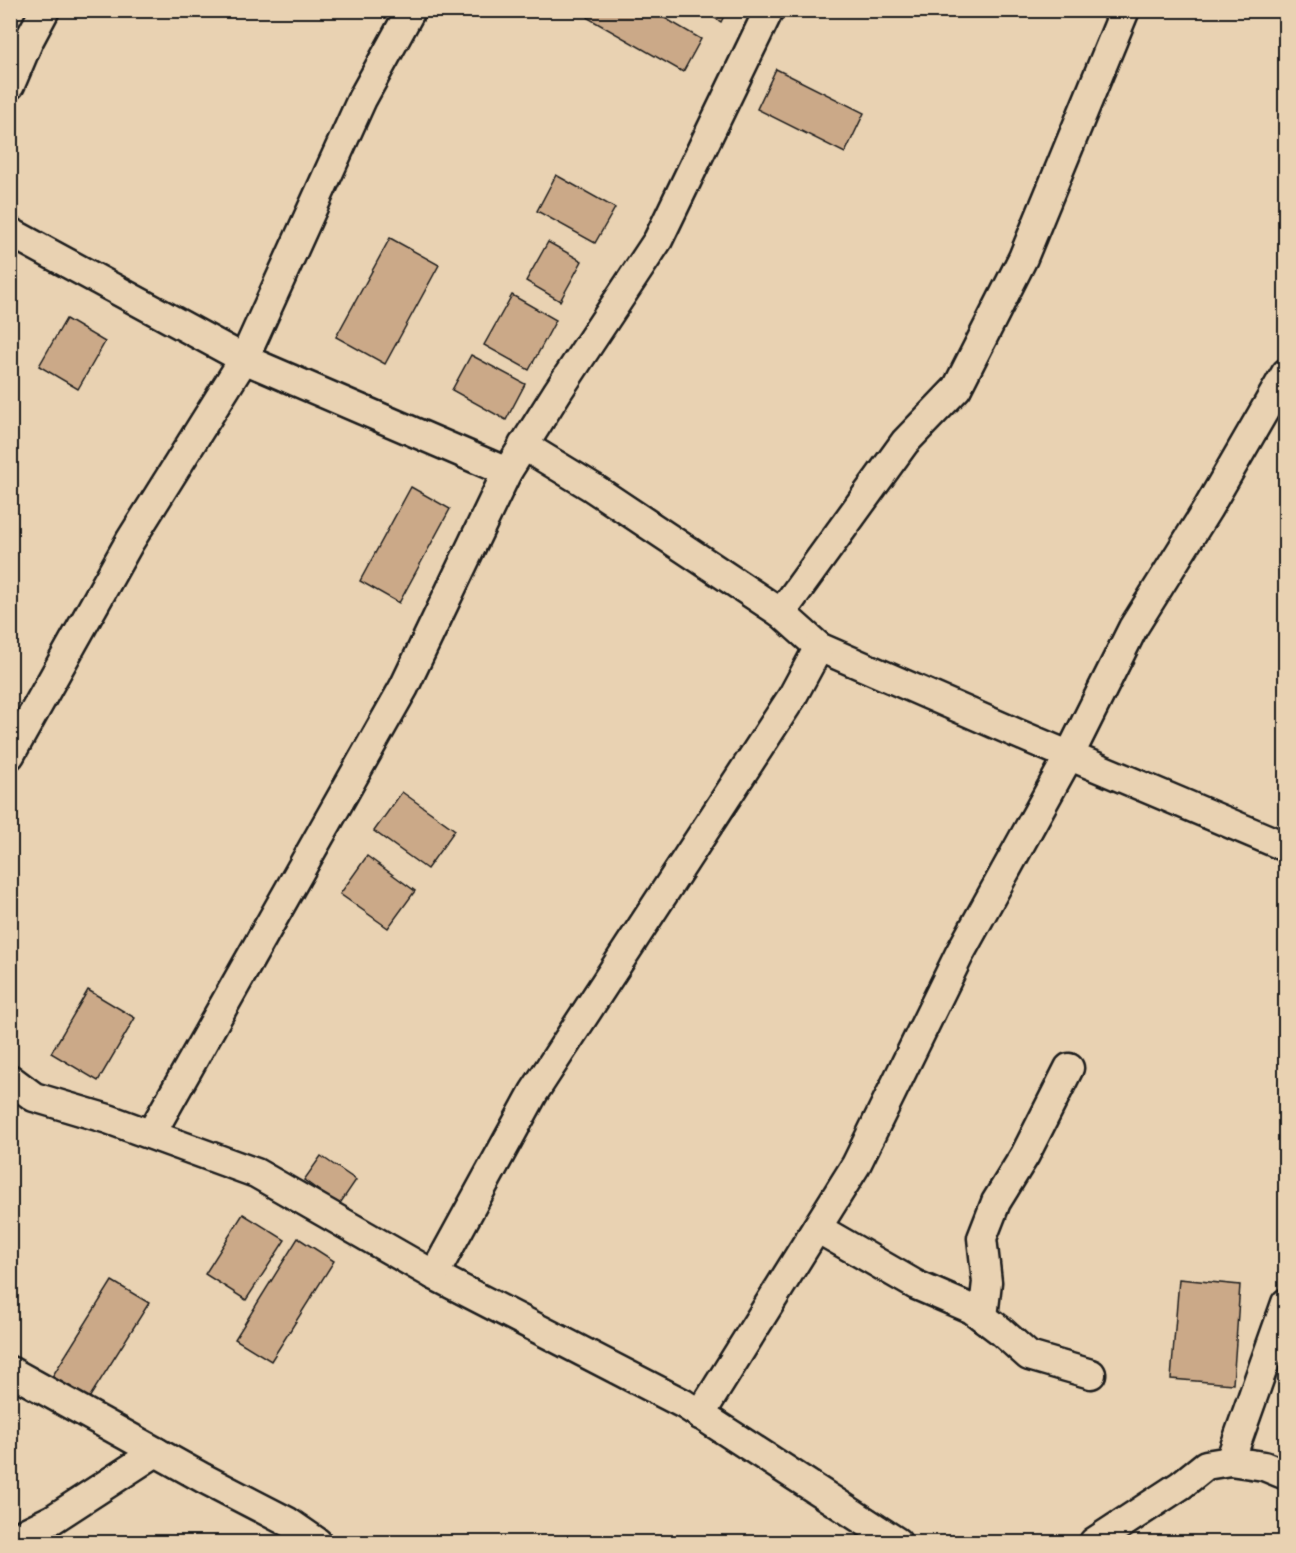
<svg xmlns="http://www.w3.org/2000/svg" width="1296" height="1553" font-family="Mynerve,sans-serif">
	<style>
		.building { fill: #cba988; stroke: #1c1c1c; stroke-width: 1.5 }
		.lines { fill: none; stroke-linecap: round; stroke-linejoin: round }
		.minor-casing { stroke: #1c1c1c; stroke-width: 33 }
		.minor { stroke: #e9d2b2; stroke-width: 28 }
	</style>
	<rect width="100%" height="100%" fill="#e9d2b2"/>
	<filter id="ink" filterUnits="userSpaceOnUse"><feTurbulence type="fractalNoise" baseFrequency=".0167" numOctaves="2"/><feDisplacementMap in="SourceGraphic" scale="12" xChannelSelector="R" yChannelSelector="G"/><feConvolveMatrix kernelMatrix="1 2 1 2 8 2 1 2 1" color-interpolation-filters="sRGB"/></filter>
	<g filter="url(#ink)">
		<g class="building">
			<polygon points="592,10 651,10 701,39 683,72 588,18"/>
			<polygon points="702,10 727,10 721,22"/>
			<polygon points="776,69 864,113 845,153 757,109"/>
			<polygon points="556,175 615,208 595,243 537,211"/>
			<polygon points="390,238 439,265 385,364 336,337"/>
			<polygon points="548,242 582,261 560,301 526,281"/>
			<polygon points="512,295 556,320 529,370 484,345"/>
			<polygon points="66,319 105,342 78,389 39,366"/>
			<polygon points="471,355 525,384 506,420 452,390"/>
			<polygon points="411,487 450,509 399,603 360,581"/>
			<polygon points="402,792 455,830 427,869 374,831"/>
			<polygon points="367,856 415,891 388,928 340,894"/>
			<polygon points="88,990 135,1018 98,1081 51,1053"/>
			<polygon points="321,1156 356,1180 339,1205 304,1180"/>
			<polygon points="243,1214 285,1240 246,1300 205,1274"/>
			<polygon points="298,1238 334,1261 271,1361 235,1339"/>
			<polygon points="1179,1279 1240,1285 1233,1384 1171,1379"/>
			<polygon points="112,1281 149,1303 86,1403 50,1380"/>
		</g>
		<g class="lines">
			<defs>
				<g id="minor">
					<polyline points="10,85 29,40 45,10"/>
					<polyline points="10,232 244,359 507,472"/>
					<polyline points="523,445 592,487 781,613 819,647 1016,733 1286,847"/>
					<polyline points="781,613 905,442 957,388 1023,258 1125,10"/>
					<polyline points="10,755 130,541 244,359 362,99 411,10"/>
					<polyline points="10,1079 34,1097 108,1119 256,1173 434,1275 684,1404 897,1542"/>
					<polyline points="151,1134 404,687 507,472 558,391 658,240 769,10"/>
					<polyline points="817,1228 916,1285 972,1309 1001,1331 1029,1356 1091,1374"/>
					<polyline points="434,1275 534,1092 792,697 819,647"/>
					<polyline points="983,1317 987,1282 982,1238 996,1202 1025,1155 1069,1068"/>
					<polyline points="10,1371 203,1478 288,1522 317,1542"/>
					<polyline points="700,1415 856,1165 960,953 1069,756 1133,628 1208,508 1286,373"/>
					<polyline points="1230,1461 1286,1303"/>
					<polyline points="10,1540 53,1519 156,1452"/>
					<polyline points="1094,1542 1181,1485 1206,1465 1230,1461 1264,1466 1286,1475"/>
				</g>
			</defs>
			<use href="#minor" class="minor-casing"/>
			<use href="#minor" class="minor"/>
		</g>
	</g>
	<rect width="1296" height="1553" fill="none" stroke="#e9d2b2" stroke-width="36"/>
	<rect x="18" y="18" width="1260" height="1517" fill="none" stroke="#1c1c1c" stroke-width="2" filter="url(#ink)"/>
</svg>
